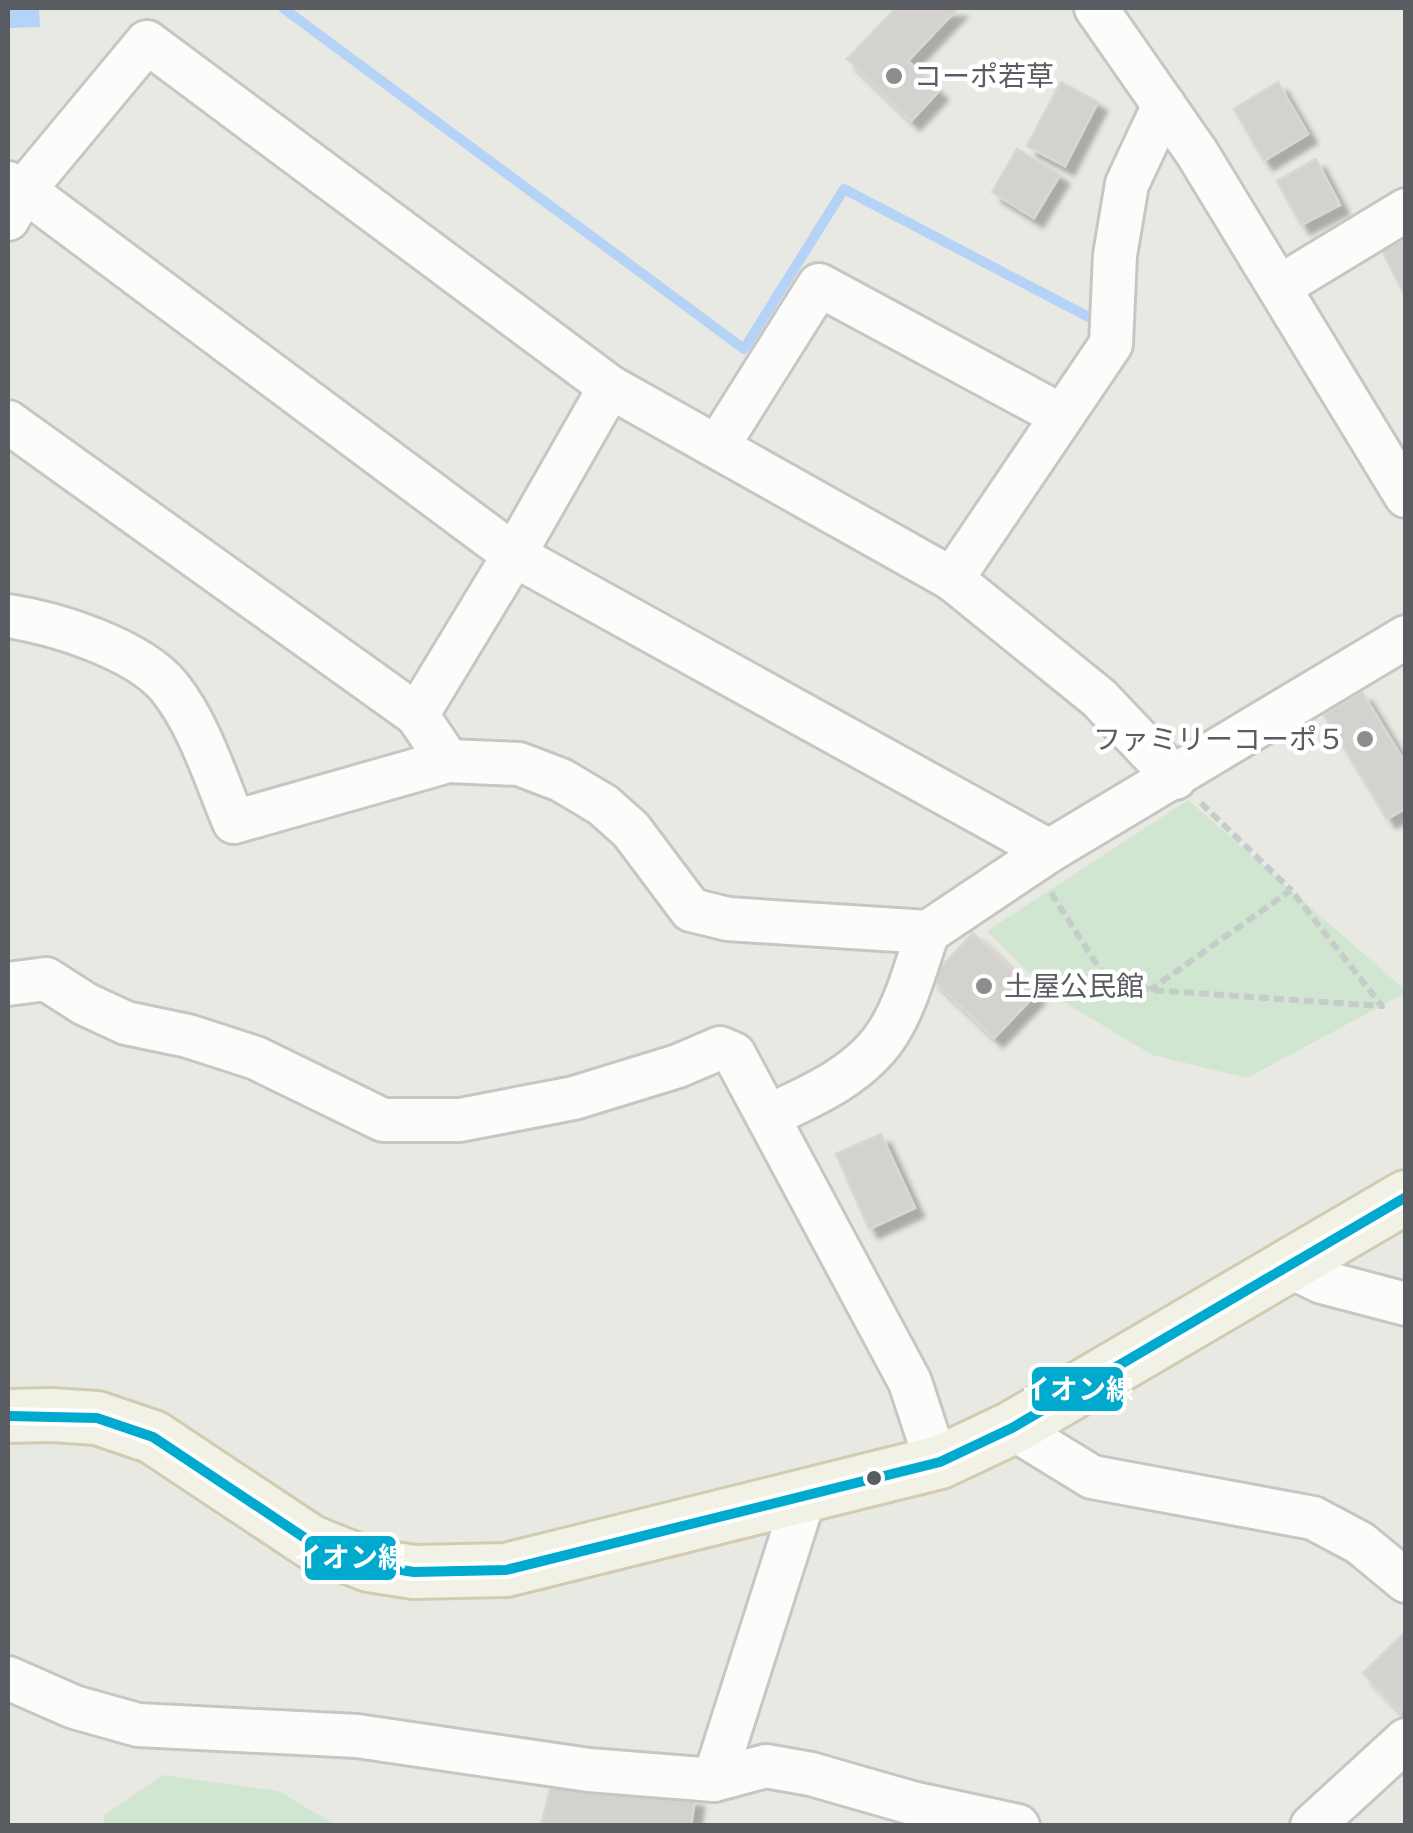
<svg xmlns="http://www.w3.org/2000/svg" width="1413" height="1833" font-family="'Noto Sans','Noto Sans JP',sans-serif">
	<style>
		.green { fill: #d0e6d0 }
		.water { fill: #b4d3f7 }
		.lines { fill: none; stroke-linecap: round; stroke-linejoin: round }
		.stream { stroke: #b4d3f7; stroke-width: 10 }
		.building { fill: #d3d2ce; stroke: #d8d8d2; stroke-width: 2.5; filter: url(#shadow) }
		.minor-casing { stroke: #c6c7c5; stroke-width: 48 }
		.major-casing { stroke: #d1ccb0; stroke-width: 58 }
		.path { stroke: #c6ccc9; stroke-width: 6; stroke-dasharray: 10 5; stroke-linecap: butt }
		.minor { stroke: #fcfcfb; stroke-width: 42 }
		.major { stroke: #f2f1e6; stroke-width: 52 }
		.bus-1-casing { stroke: #fff; stroke-width: 18 }
		.bus-1 { stroke: #00a9ce; stroke-width: 10 }
		.poi-dot { fill: #8b8d8e; stroke: #fff; stroke-width: 4 }
		.bus-dot { fill: #595c61; stroke: #fff; stroke-width: 4 }
		.labels { text-anchor: middle; stroke-width: 9; stroke-linejoin: round; paint-order: stroke }
		.poi-label { font-size: 28px; fill: #595c61; stroke: #fff; text-anchor: start }
		.line-badge { stroke: #fff; stroke-width: 4 }
		.badge-label { font-size: 28px; text-anchor: middle; font-weight: bold; fill: #fff }
	</style>
	<defs>
		<filter id="shadow"><feDropShadow dx="9" dy="9" stdDeviation="2.5" flood-color="#0004"/></filter>
	</defs>
	<rect width="100%" height="100%" fill="#e9e9e3"/>
	<g class="green">
		<polygon points="1188,800 1405,990 1405,993 1247,1078 1152,1055 1049,993 987,931"/>
		<polygon points="163,1775 278,1791 336,1825 104,1825 104,1815"/>
	</g>
	<polygon class="water" points="8,8 39,8 40,27 8,28"/>
	<g class="lines">
		<polyline class="stream" points="283,8 744,349 844,189 1102,324"/>
	</g>
	<g class="building">
		<polygon points="896,8 958,8 908,61 939,91 911,121 847,59"/>
		<polygon points="1061,82 1098,102 1065,166 1027,146"/>
		<polygon points="1278,82 1308,134 1264,161 1234,109"/>
		<polygon points="1017,149 1060,175 1034,218 992,192"/>
		<polygon points="1316,159 1340,205 1301,225 1277,181"/>
		<polygon points="1406,239 1406,297 1382,251"/>
		<polygon points="1362,692 1406,764 1406,808 1387,819 1324,715"/>
		<polygon points="973,933 1036,994 994,1038 931,978"/>
		<polygon points="881,1134 915,1208 869,1229 836,1154"/>
		<polygon points="1406,1631 1406,1708 1401,1712 1363,1673"/>
		<polygon points="552,1781 695,1798 691,1826 541,1826"/>
	</g>
	<g class="lines">
		<defs>
			<g id="minor">
				<polyline points="1096,8 1197,153 1406,496"/>
				<polyline points="8,183 24,190 514,555 1049,851"/>
				<polyline points="8,219 24,190 147,42 610,387 952,579 1099,698 1175,778"/>
				<polyline points="1279,287 1406,210"/>
				<polyline points="8,422 417,715 448,761"/>
				<polyline points="717,447 819,285 1062,416"/>
				<polyline points="952,579 1111,344 1115,255 1127,184 1164,105"/>
				<path d="M8,616C55,623 139,649 170,688C200,726 215,777 234,822L448,761L519,764L561,780L603,805L631,830L691,910L728,919L928,932L1049,851L1406,637"/>
				<polyline points="417,715 514,555 610,387"/>
				<polyline points="8,984 46,979 85,1004 126,1023 188,1036 256,1058 383,1120 460,1120 574,1098 678,1066 720,1048 734,1054 910,1382 933,1452 940,1462"/>
				<path d="M768,1116C813,1096 867,1072 892,1026C908,998 917,963 928,932"/>
				<polyline points="1287,1265 1322,1282 1406,1304"/>
				<polyline points="1012,1428 1092,1477 1313,1518 1360,1543 1406,1581"/>
				<polyline points="8,1678 74,1707 138,1725 357,1736 589,1770 714,1780 766,1766 811,1774 912,1803 1018,1826"/>
				<polyline points="714,1780 805,1495"/>
				<polyline points="1312,1826 1406,1740"/>
			</g>
			<polyline id="major" points="8,1416 51,1415 97,1418 153,1437 311,1542 369,1565 414,1572 506,1570 940,1462 1012,1428 1406,1197"/>
		</defs>
		<use href="#minor" class="minor-casing"/>
		<use href="#major" class="major-casing"/>
		<g class="path">
			<polyline points="1201,803 1291,890"/>
			<polyline points="1051,893 1103,974 1150,990 1382,1006 1291,890 1150,990"/>
		</g>
		<use href="#minor" class="minor"/>
		<use href="#major" class="major"/>
		<defs>
			<polyline id="bus-1" points="8,1416 97,1418 153,1437 311,1542 369,1565 414,1572 506,1570 940,1462 1012,1428 1406,1197"/>
		</defs>
		<use href="#bus-1" class="bus-1-casing"/>
		<use href="#bus-1" class="bus-1"/>
	</g>
	<g class="poi-dot">
		<circle cx="894" cy="76" r="10"/>
		<circle cx="1365" cy="739" r="10"/>
		<circle cx="984" cy="986" r="10"/>
	</g>
	<circle class="bus-dot" cx="874" cy="1478" r="9"/>
	<g class="labels">
		<g class="poi-label">
			<text x="914" y="86">コーポ若草</text>
			<text x="1345" y="749" text-anchor="end">ファミリーコーポ５</text>
			<text x="1004" y="996">土屋公民館</text>
		</g>
	</g>
	<g class="line-badge">
		<rect x="1030" y="1365" width="95" height="48" rx="10" fill="#00a9ce"/>
		<rect x="303" y="1534" width="95" height="48" rx="10" fill="#00a9ce"/>
	</g>
	<g class="badge-label">
		<text x="1078" y="1399">イオン線</text>
		<text x="350" y="1567">イオン線</text>
	</g>
	<rect width="1413" height="1833" fill="none" stroke="#595c61" stroke-width="20"/>
</svg>
